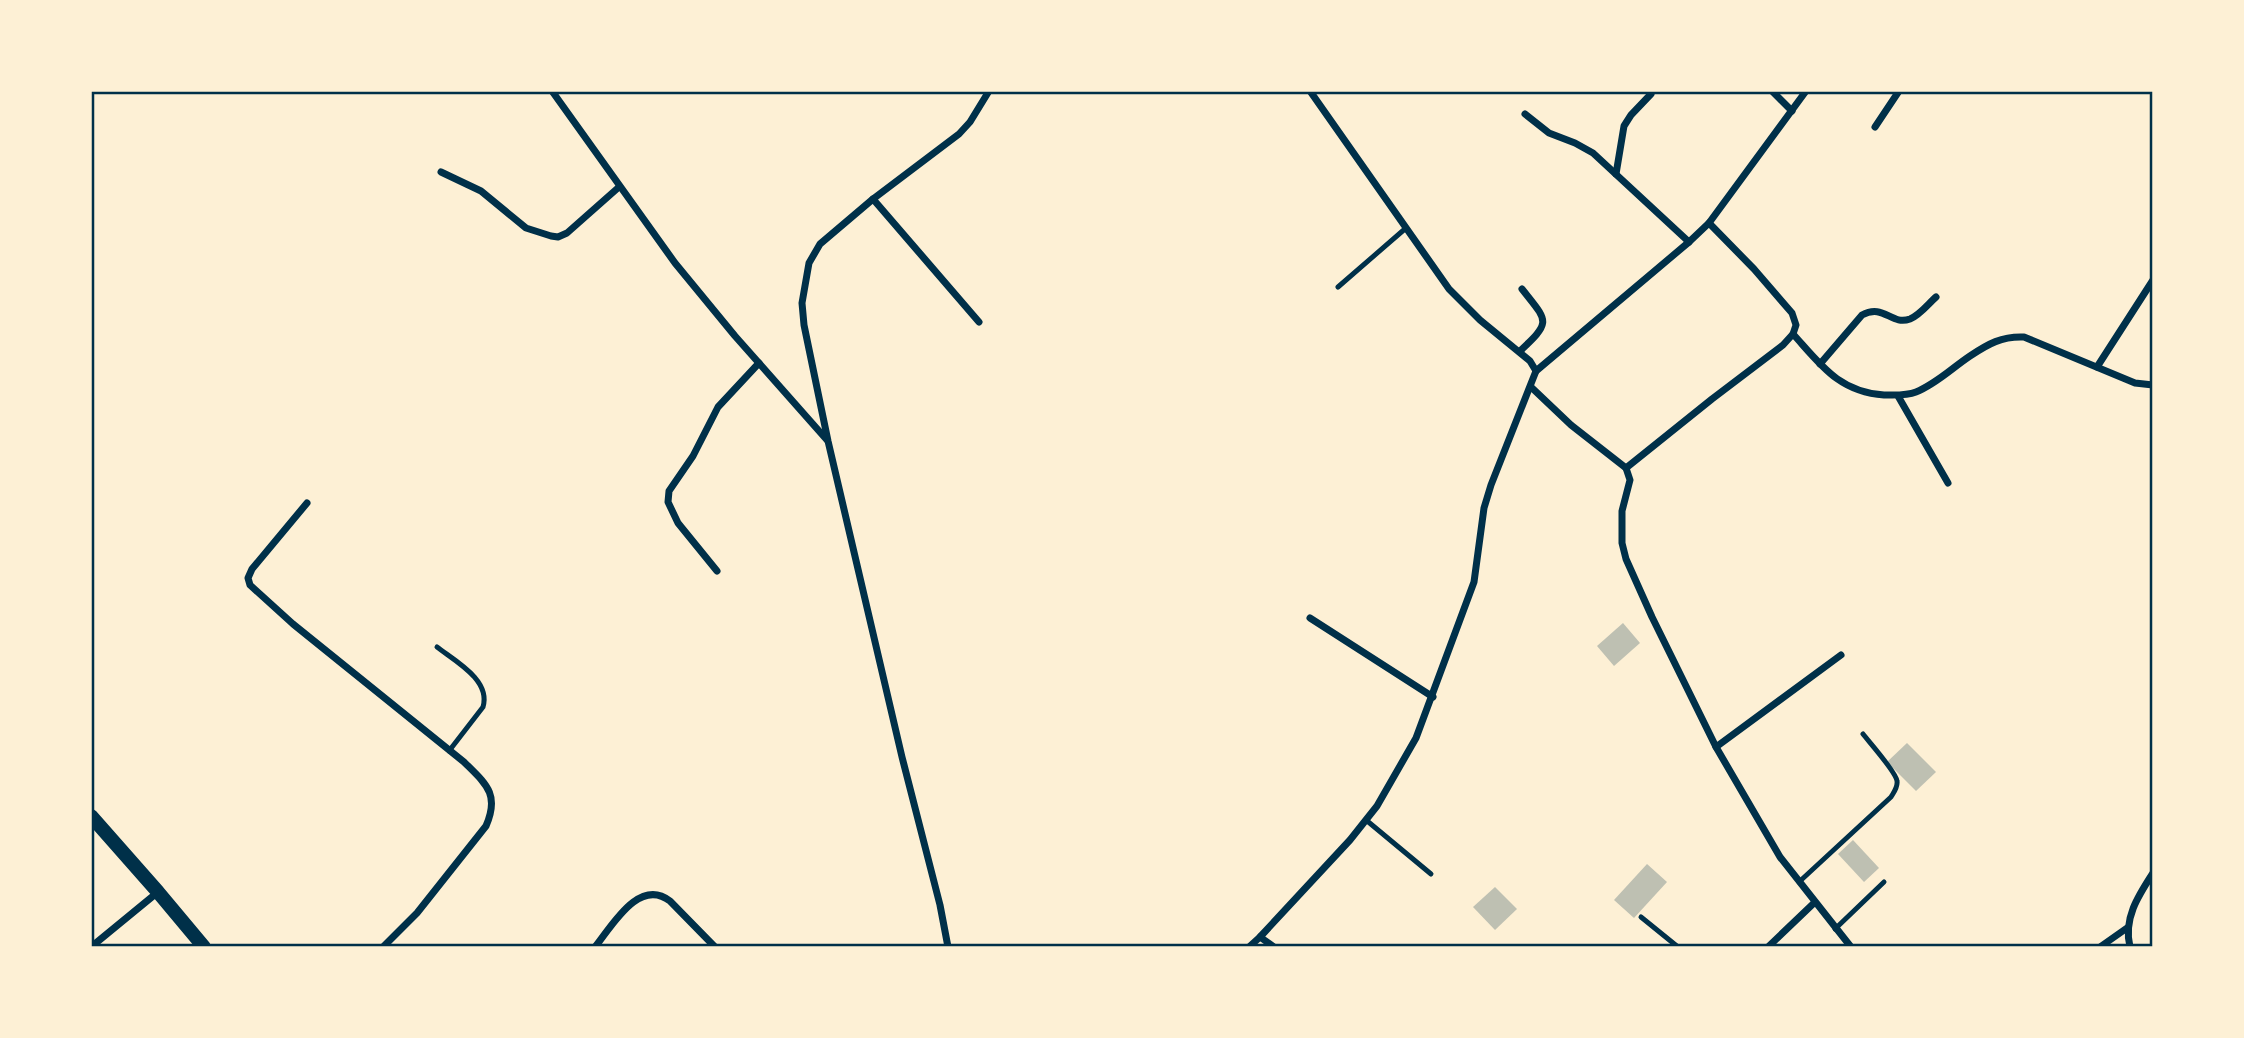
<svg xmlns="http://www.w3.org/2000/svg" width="2244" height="1038" font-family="Montserrat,sans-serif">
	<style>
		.building { fill: #bec0b2 }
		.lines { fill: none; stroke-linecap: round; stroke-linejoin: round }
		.service { stroke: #003049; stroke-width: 5 }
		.minor { stroke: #003049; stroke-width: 7 }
		.secondary { stroke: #003049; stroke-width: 14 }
		.neatline { fill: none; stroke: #003049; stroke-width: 2.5 }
	</style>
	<rect width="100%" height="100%" fill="#fdf0d5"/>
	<g class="building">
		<polygon points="1623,623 1640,643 1614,666 1597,646"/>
		<polygon points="1907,743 1936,772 1916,791 1887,762"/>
		<polygon points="1853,840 1879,868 1864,882 1838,854"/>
		<polygon points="1647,864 1667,882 1634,918 1614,900"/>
		<polygon points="1495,887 1517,909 1495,930 1473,907"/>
	</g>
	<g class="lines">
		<g class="service">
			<polyline points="1338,287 1406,228"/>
			<path d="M437,647C455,661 491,680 483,707L449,751"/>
			<polyline points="1366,820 1431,874"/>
			<path d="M1799,882L1891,797C1894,792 1898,787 1897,781C1896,772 1870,743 1863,734"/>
			<polyline points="1641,917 1678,947"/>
			<polyline points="1835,929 1884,882"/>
		</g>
		<g class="minor">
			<polyline points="552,91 675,263 735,336 827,440"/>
			<polyline points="1772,91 1792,111"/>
			<polyline points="1525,114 1549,133 1575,143 1593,153 1689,242"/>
			<polyline points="1875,127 1899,91"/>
			<polyline points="441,172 481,191 526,228 551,236 558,237 567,233 619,187"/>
			<polyline points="1616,174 1624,126 1631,115 1651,94"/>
			<polyline points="873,199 979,322"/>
			<path d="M1793,334C1821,365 1839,392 1884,395C1895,395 1906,396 1916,392C1936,384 1952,368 1970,356C1988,344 2002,336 2024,337L2135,383L2153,385"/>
			<path d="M1520,351C1552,321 1548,322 1522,289"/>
			<path d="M1820,364L1862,315C1884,303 1891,326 1910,319C1920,315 1928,304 1936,297"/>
			<polyline points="2097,367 2153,280"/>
			<polyline points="1536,371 1689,242 1709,223 1806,91"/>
			<polyline points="1531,387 1571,425 1626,468 1630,480 1622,511 1622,543 1626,559 1652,617 1716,747 1780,857 1851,947"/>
			<polyline points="1898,396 1948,483"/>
			<polyline points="1626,468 1712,399 1783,345 1793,334 1796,325 1792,313 1754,269 1709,223"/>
			<path d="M307,503L252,569L248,578L250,585L293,624L464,762C486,784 500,794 486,826L417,913L383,947"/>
			<polyline points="717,571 678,523 668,502 669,491 693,456 718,407 759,363"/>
			<polyline points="1310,618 1433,697"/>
			<polyline points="1716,747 1841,655"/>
			<polyline points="1260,937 1274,947"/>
			<polyline points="91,947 158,892"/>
			<path d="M595,947C612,926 639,877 670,901L715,947"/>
			<polyline points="948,947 940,905 902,757 828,441 804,325 802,303 809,263 820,244 873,199 959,134 970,122 989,91"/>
			<polyline points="1249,947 1260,937 1350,840 1377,806 1416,738 1474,582 1484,508 1491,485 1536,371 1530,361 1480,320 1449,289 1310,91"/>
			<polyline points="1768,947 1814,903"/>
			<polyline points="2100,947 2127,928"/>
			<path d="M2130,947C2123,919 2138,896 2153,873"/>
		</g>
		<polyline class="secondary" points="91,816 158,892 204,947"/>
	</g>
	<rect width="2244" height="1038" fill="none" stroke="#fdf0d5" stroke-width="186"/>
	<rect x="93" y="93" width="2058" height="852" class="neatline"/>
</svg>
